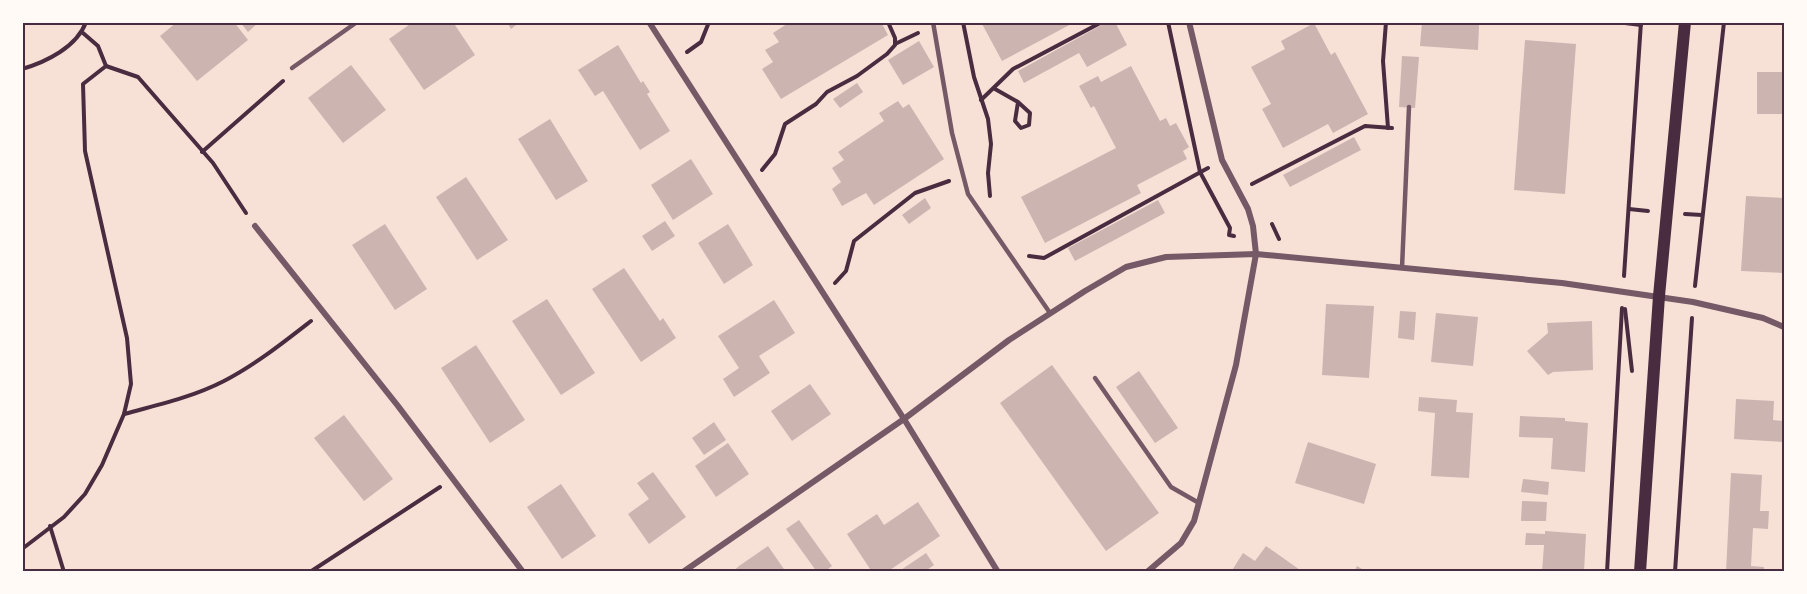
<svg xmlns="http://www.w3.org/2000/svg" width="1807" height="594" font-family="'Archivo Narrow',sans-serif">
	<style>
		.building { fill: #ccb4b1 }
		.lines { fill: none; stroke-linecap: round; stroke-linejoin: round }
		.path { stroke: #4a2c40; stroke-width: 4 }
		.service { stroke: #755966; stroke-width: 4.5 }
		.minor { stroke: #755966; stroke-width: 6 }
		.secondary { stroke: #4a2c40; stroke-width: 12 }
		.neatline { fill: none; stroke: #4a2c40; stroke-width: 2 }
	</style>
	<rect width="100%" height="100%" fill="#f7e1d7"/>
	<g class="building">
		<polygon points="177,22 234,22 248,40 197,81 160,36"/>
		<polygon points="240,22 259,22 248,32"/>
		<polygon points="413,22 453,22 475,55 424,90 389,39"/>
		<polygon points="507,22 520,22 511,29"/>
		<polygon points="790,22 881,22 888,35 781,99 762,69 773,62 765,50 779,42 773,33"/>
		<polygon points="981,22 1075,22 1002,61"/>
		<polygon points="1107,22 1115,22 1127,45 1087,67 1079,53 1024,83 1018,71"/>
		<polygon points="1422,22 1479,25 1478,50 1420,46"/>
		<polygon points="1314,23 1331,55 1335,52 1368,114 1333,133 1328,124 1283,148 1262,109 1271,104 1251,67 1285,49 1281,41"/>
		<polygon points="1525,40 1576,44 1565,194 1514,190"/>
		<polygon points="919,41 934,67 903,85 888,60"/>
		<polygon points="618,45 641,83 643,81 650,92 647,94 670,131 640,150 603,91 595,96 578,70"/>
		<polygon points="1402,56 1419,57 1415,108 1399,107"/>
		<polygon points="351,65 386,110 343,143 308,98"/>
		<polygon points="1131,66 1160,121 1166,118 1170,126 1176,123 1189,147 1183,151 1187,159 1137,185 1141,193 1045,243 1021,197 1116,148 1094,106 1091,108 1079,86 1098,76 1101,82"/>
		<rect x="1757" y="72" width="27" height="42"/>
		<polygon points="857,83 863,92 840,108 833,99"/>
		<polygon points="898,101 903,108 909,104 944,159 874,205 866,193 842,206 832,189 841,182 832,168 844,160 838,152 884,121 879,113"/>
		<polygon points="550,119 588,181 556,200 518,139"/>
		<polygon points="1354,137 1361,150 1290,187 1283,175"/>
		<polygon points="691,159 713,194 673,220 651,185"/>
		<polygon points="466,177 508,240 477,260 436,197"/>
		<polygon points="1746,196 1784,198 1784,273 1741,271"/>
		<polygon points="925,198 931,208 909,224 902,215"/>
		<polygon points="1158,200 1165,213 1075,261 1068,248"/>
		<polygon points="665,221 675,236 652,251 642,236"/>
		<polygon points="385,224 427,289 395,310 352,245"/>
		<polygon points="728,224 753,265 724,284 698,243"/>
		<polygon points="624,268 660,321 663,318 676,338 641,362 592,289"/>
		<polygon points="547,299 595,373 561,395 512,321"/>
		<polygon points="774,300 795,333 759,356 770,373 734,397 723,379 739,368 718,336"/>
		<polygon points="1326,304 1374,306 1369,378 1322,375"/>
		<polygon points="1400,311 1416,312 1414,340 1398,338"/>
		<polygon points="1436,313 1478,317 1473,366 1431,362"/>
		<polygon points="1592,321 1593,370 1553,372 1548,375 1527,351 1548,333 1547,323"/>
		<polygon points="476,345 525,420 490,443 441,368"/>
		<polygon points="1052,365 1159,513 1106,551 1000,403"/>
		<polygon points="1139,371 1178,428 1155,443 1116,387"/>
		<polygon points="810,384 831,414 792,441 771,411"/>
		<polygon points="1419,397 1457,400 1456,412 1473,413 1469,478 1431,476 1435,413 1418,411"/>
		<polygon points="1736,399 1774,401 1773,420 1784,421 1784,442 1734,439"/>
		<polygon points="344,415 393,479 364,501 314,438"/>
		<polygon points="1520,416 1565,418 1565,421 1588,423 1585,472 1551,469 1553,438 1519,437"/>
		<polygon points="714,422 726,440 704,455 692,438"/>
		<polygon points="1308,442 1376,464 1364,504 1295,483"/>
		<polygon points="728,443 749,474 716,497 695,466"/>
		<polygon points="653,472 686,517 649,544 628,514 649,499 637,483"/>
		<polygon points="1731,473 1762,475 1760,511 1769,511 1768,529 1753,528 1751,566 1764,567 1764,572 1726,572"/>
		<polygon points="1523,479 1549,482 1548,495 1521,492"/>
		<polygon points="561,484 596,536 562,559 527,507"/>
		<polygon points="1522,501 1547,502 1546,521 1521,521"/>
		<polygon points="918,502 940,536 887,572 872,572 847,534 877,514 884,525"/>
		<polygon points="799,520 832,566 824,572 817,572 786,529"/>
		<polygon points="1545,531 1586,534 1584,572 1542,572 1544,545 1525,545 1526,533 1545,534"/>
		<polygon points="768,546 786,572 732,572 739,566"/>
		<polygon points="1266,546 1303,572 1231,572 1243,553 1255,561"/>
		<polygon points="926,553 934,565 924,572 898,572"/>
		<polygon points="1357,566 1367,572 1354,572"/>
	</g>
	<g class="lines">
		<g class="path">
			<polyline points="963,22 974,77 988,119 991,144 988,173 990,196"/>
			<polyline points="1168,22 1200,172 1230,228 1229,235 1234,236"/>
			<polyline points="1386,22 1383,61 1388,128"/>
			<polyline points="1617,22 1641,25"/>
			<polyline points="895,44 918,33"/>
			<polyline points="687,52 701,42 709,22"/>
			<polyline points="106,66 138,77 213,163 246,213"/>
			<path d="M22,69C46,62 77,47 86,22"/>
			<polyline points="995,89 1018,102 1030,113 1029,125 1021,128 1015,121 1018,102"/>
			<polyline points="981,100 1013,69 1102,22"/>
			<polyline points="202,152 283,81"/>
			<polyline points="762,170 775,154 785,124 816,104 827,92 857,76 887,54 895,45 895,38 888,22"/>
			<polyline points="1252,184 1365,126 1392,128"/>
			<polyline points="1629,209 1648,211"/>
			<polyline points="1685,214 1702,215"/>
			<polyline points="1272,224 1279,239"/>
			<polyline points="1029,256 1044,258 1208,168"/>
			<polyline points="1624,276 1641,22"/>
			<polyline points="835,283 846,271 854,241 915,193 949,181"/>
			<polyline points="1695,286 1724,22"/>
			<polyline points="1625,309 1632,371"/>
			<path d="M124,414C158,405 193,397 224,381C255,365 284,342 311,321"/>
			<polyline points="50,526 64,572"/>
			<polyline points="22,549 64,517 85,494 102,465 124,414 131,384 127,338 85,151 83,84 106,66 98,46 83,33"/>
			<polyline points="310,572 440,487"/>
			<polyline points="1607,572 1622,308"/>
			<polyline points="1675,572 1692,318"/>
		</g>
		<g class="service">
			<polyline points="933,22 952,133 968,194 1050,313"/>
			<polyline points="292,68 357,22"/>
			<polyline points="1402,268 1409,107"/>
			<polyline points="1095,378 1171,487 1199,503"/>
		</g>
		<g class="minor">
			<polyline points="649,22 904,419 998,572"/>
			<polyline points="255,226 398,406 523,572"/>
			<polyline points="683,572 904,419 1009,340 1085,291 1126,267 1166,257 1256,254 1562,283 1693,302 1763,318 1784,327"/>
			<polyline points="1147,572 1181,543 1194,521 1236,365 1256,254 1253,226 1248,209 1222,160 1189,22"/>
		</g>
		<polyline class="secondary" points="1640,572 1659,296 1685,22"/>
	</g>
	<rect width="1807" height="594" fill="none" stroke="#fffaf5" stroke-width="48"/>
	<rect x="24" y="24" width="1759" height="546" class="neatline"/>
</svg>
